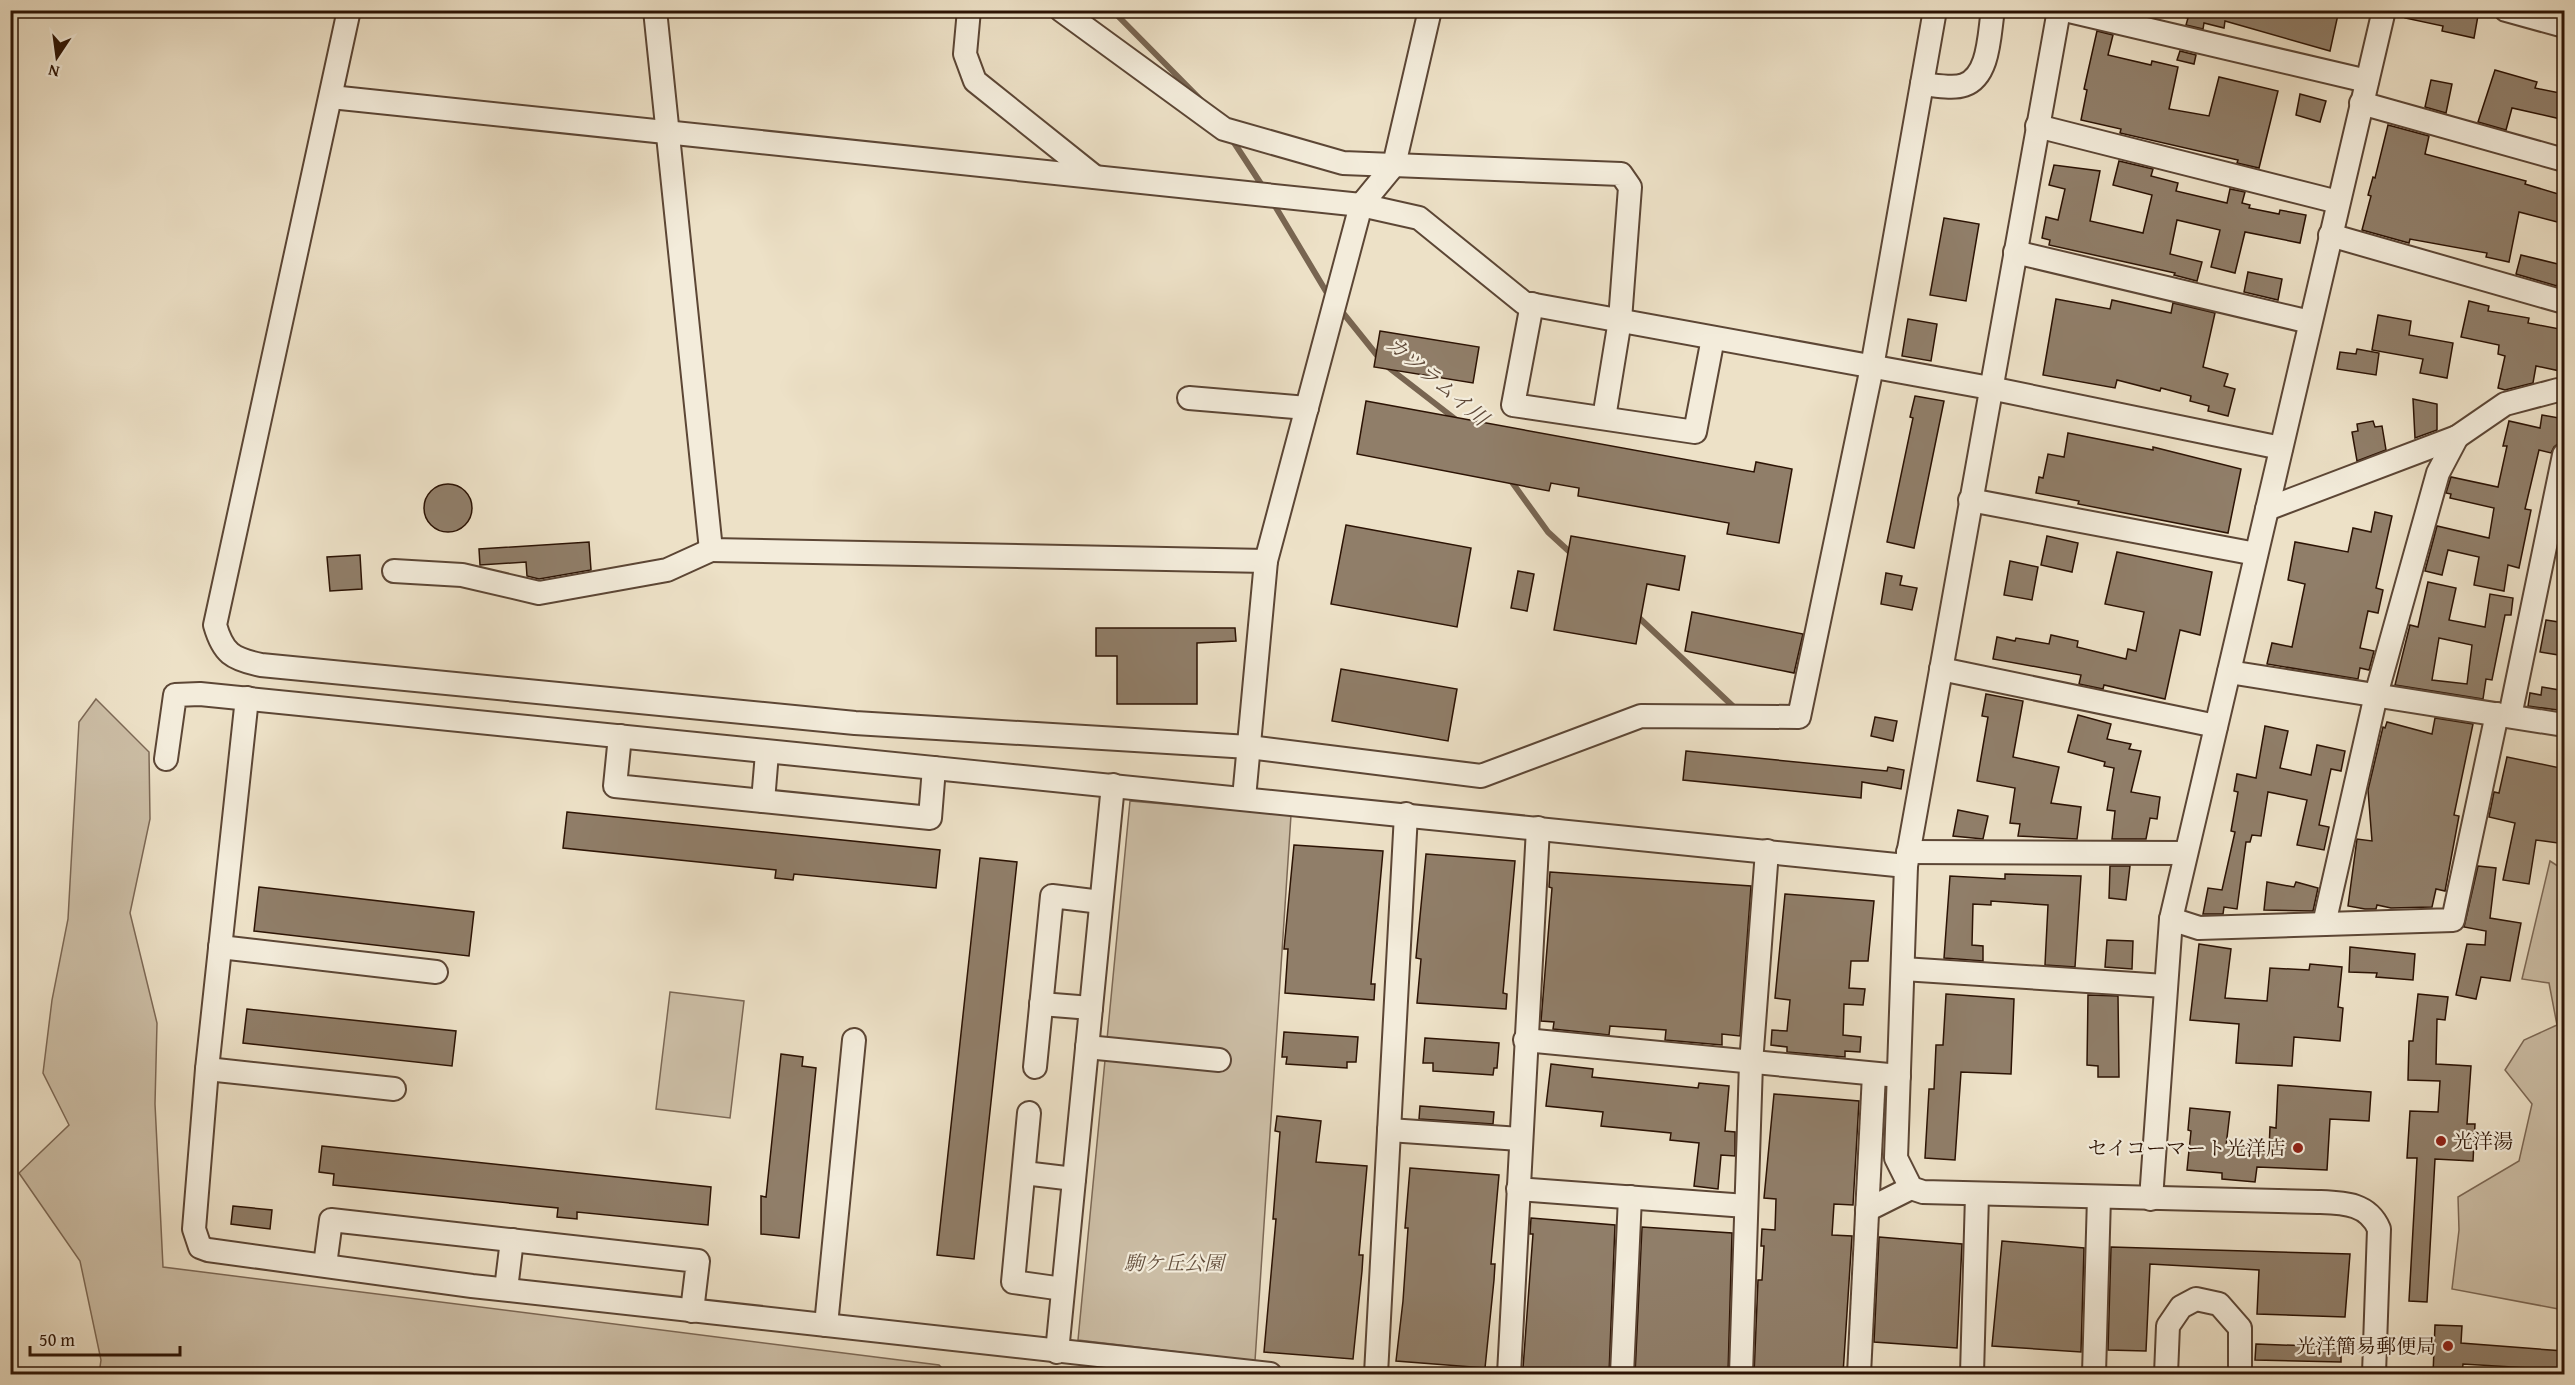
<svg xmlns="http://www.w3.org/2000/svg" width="2575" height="1385" font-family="'Gentium Book Plus','Noto Serif JP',serif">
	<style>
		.green { fill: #ccbea6; stroke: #7c6855; stroke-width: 1.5 }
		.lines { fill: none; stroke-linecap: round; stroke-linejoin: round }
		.stream { stroke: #786551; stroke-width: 6 }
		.building { fill: #907e69; stroke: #2c1304; stroke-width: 1.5; fill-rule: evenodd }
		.minor-casing { stroke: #5c4635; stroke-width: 26 }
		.minor { stroke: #f3ecdb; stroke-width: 22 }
		.poi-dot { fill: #8f2418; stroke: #f3ecdb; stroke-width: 2 }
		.labels { text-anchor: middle; stroke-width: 4.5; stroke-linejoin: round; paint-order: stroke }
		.poi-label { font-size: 20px; fill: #2c1304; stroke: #f3ecdb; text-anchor: end }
		.park-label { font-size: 20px; font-style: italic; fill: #644f3d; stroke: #f3ecdb }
		.water-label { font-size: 21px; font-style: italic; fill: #5f4938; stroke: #f3ecdb }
	</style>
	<rect width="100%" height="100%" fill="#ede1c7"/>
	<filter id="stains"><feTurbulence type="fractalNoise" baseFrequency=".00333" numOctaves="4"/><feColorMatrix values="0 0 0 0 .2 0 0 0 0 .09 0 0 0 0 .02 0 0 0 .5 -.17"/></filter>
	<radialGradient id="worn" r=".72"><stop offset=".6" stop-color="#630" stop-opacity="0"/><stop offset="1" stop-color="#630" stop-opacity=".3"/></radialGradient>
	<g class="green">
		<polygon points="96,699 149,752 150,819 130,913 157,1023 155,1104 163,1267 939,1365 948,1374 99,1374 101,1360 80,1261 19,1173 69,1125 43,1073 52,1000 68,919 79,722"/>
		<polygon points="1130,801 1291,815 1255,1361 1078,1340"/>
		<polygon points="2550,861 2564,870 2564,1310 2452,1289 2459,1230 2458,1197 2519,1161 2532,1104 2505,1070 2524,1040 2557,1025 2549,983 2522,979"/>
		<polygon points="670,992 744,1001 730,1118 656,1109"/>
	</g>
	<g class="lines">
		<g class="stream">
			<polyline points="1112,10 1201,100"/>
			<polyline points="1231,138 1265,190"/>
			<polyline points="1272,201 1330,298"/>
			<polyline points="1339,308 1384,364 1459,422"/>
			<polyline points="1509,478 1548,532 1573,555"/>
			<polyline points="1635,614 1737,710"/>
		</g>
	</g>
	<g class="building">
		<polygon points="2179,10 2339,10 2330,51 2225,21 2224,28 2204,23 2203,29 2186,25 2188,18 2179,16"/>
		<polygon points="2406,10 2479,10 2474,38 2442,31 2443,26 2405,18"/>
		<polygon points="2097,31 2113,35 2108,55 2151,65 2152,61 2178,67 2169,109 2209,116 2219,77 2278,91 2259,168 2237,163 2238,160 2120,133 2121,129 2081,120 2087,90 2084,89"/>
		<polygon points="2180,51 2196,55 2194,64 2177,60"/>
		<polygon points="2495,70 2537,82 2535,88 2565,94 2565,120 2512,108 2506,130 2478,122"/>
		<polygon points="2431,80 2452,84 2446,113 2425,107"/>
		<polygon points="2300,94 2326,101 2320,122 2296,115"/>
		<polygon points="2388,125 2429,136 2425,154 2526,181 2525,184 2565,196 2565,224 2519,212 2509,262 2486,257 2487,253 2410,239 2409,243 2362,230 2371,196 2368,195 2373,177 2375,178"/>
		<polygon points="2119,161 2153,169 2151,176 2178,183 2176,191 2227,203 2230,189 2245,192 2242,203 2250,205 2249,208 2279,214 2280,210 2306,215 2300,243 2245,232 2235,273 2211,267 2220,230 2177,220 2170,254 2202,262 2197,281 2174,275 2175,273 2049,245 2050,240 2042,238 2046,217 2058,220 2065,189 2049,185 2054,165 2100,171 2090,221 2143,233 2152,195 2113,185"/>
		<polygon points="1944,218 1979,224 1966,301 1930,295"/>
		<polygon points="2521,255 2562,265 2557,286 2516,274"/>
		<polygon points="2248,272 2282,279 2278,300 2244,292"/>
		<polygon points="2056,299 2110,309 2112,300 2171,313 2173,303 2215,313 2203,367 2228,374 2224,386 2235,389 2228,416 2208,411 2209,406 2190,401 2191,396 2161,388 2160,391 2117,380 2115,388 2043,375"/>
		<polygon points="2469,301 2489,306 2488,311 2529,318 2528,323 2565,330 2560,371 2536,366 2533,383 2505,390 2498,388 2505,356 2498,354 2499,345 2461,337"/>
		<polygon points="2378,315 2411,321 2409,335 2453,343 2447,378 2420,373 2423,359 2372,350"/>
		<polygon points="1908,319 1937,324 1931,361 1902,356"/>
		<polygon points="1380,331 1479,347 1473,383 1374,367"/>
		<polygon points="2357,349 2379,353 2376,375 2337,369 2340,352 2356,354"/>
		<polygon points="1915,396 1944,401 1914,548 1887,542 1913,418 1910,417"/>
		<polygon points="2413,399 2437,404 2437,430 2415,438"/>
		<polygon points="1366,401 1754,472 1756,462 1792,469 1779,543 1727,534 1729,523 1578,496 1579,488 1551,483 1549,491 1357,454"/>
		<polygon points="2542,415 2565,419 2560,442 2554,447 2551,453 2539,450 2525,509 2531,510 2519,568 2508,565 2504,591 2474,585 2479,557 2448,550 2442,575 2425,571 2437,526 2489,538 2494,508 2450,498 2451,494 2446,493 2451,477 2498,487 2507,446 2503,446 2509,421 2540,428"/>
		<polygon points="2373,421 2375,427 2382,426 2386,450 2357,461 2352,432 2358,431 2357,424"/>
		<polygon points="2068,433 2153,450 2153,447 2241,469 2228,533 2078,504 2079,501 2036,493 2039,477 2043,478 2048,454 2064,457"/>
		<circle cx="448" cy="508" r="24"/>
		<polygon points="2375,512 2392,516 2376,588 2383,590 2378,613 2368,611 2360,648 2374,651 2369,670 2360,668 2358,679 2267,664 2272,643 2292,647 2305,584 2288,580 2295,542 2348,552 2353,528 2371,532"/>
		<polygon points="1346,525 1471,548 1457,627 1331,604"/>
		<polygon points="1571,536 1685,556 1679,590 1647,584 1636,644 1554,630"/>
		<polygon points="2047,536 2078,543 2072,572 2041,565"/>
		<polygon points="589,542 591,570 539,579 527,576 526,562 480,565 479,549"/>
		<polygon points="2117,552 2212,572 2200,635 2180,630 2165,699 2104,685 2103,689 2079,684 2081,675 1993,659 1997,637 2015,641 2016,638 2049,644 2051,635 2078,641 2077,647 2126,659 2128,649 2136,651 2144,612 2105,604"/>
		<polygon points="360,555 362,589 330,591 327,557"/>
		<polygon points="2010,561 2038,567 2032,600 2004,595"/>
		<polygon points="1518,571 1534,574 1527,611 1511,608"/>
		<polygon points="1886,573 1902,576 1900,585 1917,588 1912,610 1881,604"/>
		<path d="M2428,582L2456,588L2449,620L2485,627L2490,594L2513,598L2511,615H2505L2492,680L2486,679L2483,699L2395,685L2410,625L2418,627ZM2439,638L2472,645L2467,684L2432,680Z"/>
		<polygon points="1692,612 1803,634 1794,673 1685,651"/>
		<polygon points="2546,620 2565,623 2565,656 2540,652"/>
		<polygon points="1096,628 1235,628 1236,641 1197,643 1197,704 1117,704 1117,656 1096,656"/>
		<polygon points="1341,669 1457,689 1448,741 1332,721"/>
		<polygon points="2542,687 2565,691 2565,711 2528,706 2530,693 2541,695"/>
		<polygon points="1986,694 2023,701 2013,757 2059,767 2051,803 2081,807 2077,839 2018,836 2020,824 2010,823 2015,788 1977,781 1988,717 1982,716"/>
		<polygon points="2078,715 2111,724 2107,739 2131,744 2129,749 2141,751 2131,792 2160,797 2157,819 2150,818 2146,839 2112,839 2115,811 2107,810 2114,768 2104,766 2105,762 2068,752"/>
		<polygon points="1875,717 1897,721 1893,741 1871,736"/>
		<polygon points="2435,718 2473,724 2454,815 2459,816 2445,891 2436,889 2432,907 2391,908 2377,905 2376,909 2365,909 2348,906 2357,839 2372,841 2368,790 2383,727 2385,728 2387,722 2432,734"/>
		<polygon points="2265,726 2288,731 2280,768 2311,775 2317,745 2345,751 2341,771 2331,769 2319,825 2329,827 2324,850 2297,845 2307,800 2268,792 2261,836 2252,835 2250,842 2246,842 2237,909 2224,907 2223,914 2203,914 2208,888 2222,890 2235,832 2231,831 2238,792 2234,791 2237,774 2256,778"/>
		<polygon points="1686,751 1887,771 1888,767 1904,770 1901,789 1862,782 1861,798 1683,780"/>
		<polygon points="2507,757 2565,769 2565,844 2536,840 2529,884 2503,880 2515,823 2489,817 2494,792 2499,793"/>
		<polygon points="1958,810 1988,816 1983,839 1953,836"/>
		<polygon points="567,812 940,850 936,888 794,874 793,880 775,878 776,870 563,848"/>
		<polygon points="1294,845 1383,851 1371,984 1375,984 1374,1000 1285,993 1288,949 1284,949"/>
		<polygon points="1426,854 1515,861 1503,993 1507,994 1506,1009 1417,1003 1421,959 1416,958"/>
		<polygon points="980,858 1017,862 974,1259 937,1255"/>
		<polygon points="2110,866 2130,866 2126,900 2109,898"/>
		<polygon points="2478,866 2496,868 2490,918 2521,923 2510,981 2481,977 2476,999 2456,995 2467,944 2485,945 2486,931 2464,927"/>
		<polygon points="1550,872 1751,886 1740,1036 1722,1034 1722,1045 1665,1040 1666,1030 1610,1026 1609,1035 1553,1029 1554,1022 1541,1021 1552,888 1549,887"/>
		<polygon points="2005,874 2081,876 2075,967 2045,965 2048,905 1991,901 1991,905 1973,904 1972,945 1983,946 1983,961 1944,958 1950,876 2005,879"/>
		<polygon points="2267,882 2294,887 2296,882 2318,888 2313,911 2264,910"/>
		<polygon points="259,887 474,912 469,956 254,931"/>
		<polygon points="1785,894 1874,901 1868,961 1851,961 1849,988 1865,989 1863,1005 1844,1004 1843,1035 1861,1037 1860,1052 1845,1051 1845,1057 1787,1052 1787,1047 1771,1045 1772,1030 1787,1031 1790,1000 1775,998"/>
		<polygon points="2107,940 2133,941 2132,969 2105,967"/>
		<polygon points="2199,944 2231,949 2225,998 2267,1001 2270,968 2309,970 2310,964 2342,967 2338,1007 2343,1008 2340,1041 2294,1037 2292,1066 2236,1063 2239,1024 2190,1020"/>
		<polygon points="2350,947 2415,954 2413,980 2376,977 2377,973 2349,972"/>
		<polygon points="1946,994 2014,999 2011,1074 1961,1072 1955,1160 1925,1158 1929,1089 1934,1089 1936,1045 1943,1045"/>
		<polygon points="2418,994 2448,997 2445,1020 2437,1019 2436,1064 2471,1066 2467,1124 2475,1124 2473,1161 2435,1159 2427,1302 2409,1301 2417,1158 2407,1158 2410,1111 2438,1112 2440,1081 2408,1080 2409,1041 2413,1041"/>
		<polygon points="2088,995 2118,996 2119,1077 2098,1077 2098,1066 2087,1065"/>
		<polygon points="247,1009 456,1031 452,1066 243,1043"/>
		<polygon points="1284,1032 1358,1037 1356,1062 1347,1062 1347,1068 1286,1064 1287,1057 1282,1057"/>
		<polygon points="1425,1038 1499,1043 1497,1068 1494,1068 1493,1075 1433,1071 1433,1063 1423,1063"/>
		<polygon points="781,1054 803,1057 802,1066 816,1068 799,1238 761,1234 761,1196 766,1197"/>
		<polygon points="1551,1064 1593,1069 1592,1077 1698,1088 1699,1083 1729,1086 1725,1131 1735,1132 1735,1156 1721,1155 1718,1189 1694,1186 1699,1143 1670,1140 1671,1133 1601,1126 1603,1112 1546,1106"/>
		<polygon points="2278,1085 2371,1092 2369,1121 2330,1119 2327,1170 2257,1167 2255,1182 2222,1179 2222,1173 2187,1170 2191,1131 2188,1130 2190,1108 2230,1112 2226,1146 2269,1150 2270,1127 2276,1128"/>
		<polygon points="1774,1094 1859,1101 1853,1205 1834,1204 1832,1235 1852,1236 1843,1374 1754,1374 1758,1280 1762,1280 1764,1246 1761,1246 1762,1229 1775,1230 1776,1199 1764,1198"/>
		<polygon points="1420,1106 1494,1112 1493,1124 1419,1119"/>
		<polygon points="1277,1116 1321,1121 1316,1162 1367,1166 1359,1255 1363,1255 1362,1271 1353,1359 1264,1352 1276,1219 1273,1219 1280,1132 1275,1131"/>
		<polygon points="322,1146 711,1187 708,1225 577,1212 577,1219 557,1217 558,1208 333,1185 334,1174 319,1172"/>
		<polygon points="1410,1168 1499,1175 1491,1264 1495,1264 1494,1280 1485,1368 1396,1361 1403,1301 1408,1228 1405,1228"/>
		<polygon points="233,1206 272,1210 270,1229 231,1224"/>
		<polygon points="1531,1218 1615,1225 1609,1374 1523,1368 1533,1234 1530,1234"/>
		<polygon points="1642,1227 1732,1233 1728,1374 1635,1374"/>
		<polygon points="1879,1237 1962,1244 1957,1348 1874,1342"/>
		<polygon points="2002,1241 2084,1248 2081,1352 1992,1346"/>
		<polygon points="2111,1247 2350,1254 2345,1317 2257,1314 2259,1270 2150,1264 2146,1351 2108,1350"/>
		<polygon points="2435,1325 2462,1326 2461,1343 2564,1351 2563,1370 2463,1364 2462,1374 2433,1374"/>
		<polygon points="2256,1344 2341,1347 2341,1362 2255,1360"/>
	</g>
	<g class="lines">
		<defs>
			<g id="minor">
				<path d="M349,10L215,625C223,653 232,659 261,665L855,723L1249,747L1481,776L1641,716L1799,717L1872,367L1935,10"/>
				<polyline points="655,10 711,550 1266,561"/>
				<polyline points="969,10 965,54 975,81 1095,177"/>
				<polyline points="1061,10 1224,129 1343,163 1621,174 1630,187 1620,320 1604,418"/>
				<path d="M2059,10L1906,866L1896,1158L1911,1188L1923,1192L2318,1202C2344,1203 2368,1203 2379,1229L2374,1374"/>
				<polyline points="2065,10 2367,81"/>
				<polyline points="2506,10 2564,26"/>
				<path d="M1922,84C1934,85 1953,89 1964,85C1990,76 1989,33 1993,10"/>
				<polyline points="331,97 1361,205 1419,218 1524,303 1990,388 2281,448"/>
				<polyline points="2361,103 2564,160"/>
				<polyline points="2037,126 2338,202"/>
				<polyline points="2330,235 2564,302"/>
				<polyline points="2015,252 2310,322"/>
				<polyline points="1532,304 1513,405 1695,432 1713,338"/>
				<polyline points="1189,398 1307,408"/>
				<polyline points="1970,500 2256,554"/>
				<polyline points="2267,509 2457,437 2505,404 2558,390 2564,391"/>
				<polyline points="394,571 462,575 539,593 667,570 711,550"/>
				<polyline points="1941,669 2216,726"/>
				<polyline points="2229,672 2564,725"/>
				<polyline points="247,698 207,1069 194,1229 200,1247 208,1250 472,1286 1270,1374"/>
				<polyline points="2510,716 2564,455"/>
				<polyline points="620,736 615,786 930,818 934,768"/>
				<polyline points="166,759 175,695 200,694 1906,866"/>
				<polyline points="1244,798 1266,561 1361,205 1394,165 1430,10"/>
				<polyline points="763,801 767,753"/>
				<polyline points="1908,852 2185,853"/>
				<polyline points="2171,919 2199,928 2453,920 2497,714"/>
				<polyline points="2324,924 2376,695 2438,473 2457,437"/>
				<polyline points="220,947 436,972"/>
				<polyline points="1903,969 2165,986"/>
				<polyline points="1041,1004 1091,1008"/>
				<polyline points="1525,1040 1899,1076"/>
				<polyline points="1087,1047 1219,1060"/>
				<polyline points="1035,1067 1052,896 1101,902"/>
				<polyline points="207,1069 394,1089"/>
				<polyline points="1029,1113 1013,1282 1063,1289"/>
				<polyline points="1389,1130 1520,1139"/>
				<polyline points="1024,1173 1074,1179"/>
				<polyline points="1518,1189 1746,1206"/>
				<polyline points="2151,1199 2171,919 2384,10"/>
				<polyline points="1867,1210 1911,1188"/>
				<polyline points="325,1265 331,1220 698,1261 692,1311"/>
				<polyline points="506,1289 512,1240"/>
				<polyline points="826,1325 854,1040"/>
				<polyline points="1057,1352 1113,785"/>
				<polyline points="1376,1374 1406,814"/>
				<polyline points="1509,1374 1538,828"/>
				<polyline points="1622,1374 1630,1197"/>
				<polyline points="1741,1374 1751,1063 1767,851"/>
				<polyline points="1859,1374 1874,1074"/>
				<polyline points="1972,1374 1977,1195"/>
				<polyline points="2094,1374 2099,1197"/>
				<polyline points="2166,1374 2168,1326 2181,1307 2196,1299 2219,1304 2240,1328 2240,1374"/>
			</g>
		</defs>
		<use href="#minor" class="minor-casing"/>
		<use href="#minor" class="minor"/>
	</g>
	<g class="poi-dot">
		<circle cx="2441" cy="1141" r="6"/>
		<circle cx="2298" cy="1148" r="6"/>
		<circle cx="2448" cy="1346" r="6"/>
	</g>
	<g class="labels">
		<g class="poi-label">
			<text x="2453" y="1148" text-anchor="start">光洋湯</text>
			<text x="2286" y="1155">セイコーマート光洋店</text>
			<text x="2436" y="1353">光洋簡易郵便局</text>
		</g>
		<g class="park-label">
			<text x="1174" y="1270">駒ケ丘公園</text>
		</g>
		<g class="water-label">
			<text transform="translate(1437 381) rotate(40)" y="7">カツラムイ川</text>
		</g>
	</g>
	<rect width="2575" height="1385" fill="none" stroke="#ede1c7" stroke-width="36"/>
	<rect x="12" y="12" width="2551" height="1361" fill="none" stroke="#2c1304" stroke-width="3"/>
	<rect x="18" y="18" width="2539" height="1349" fill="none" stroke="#2c1304" stroke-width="1.5"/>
	<g transform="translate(57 57) rotate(193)" stroke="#f3ecdb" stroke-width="4.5" paint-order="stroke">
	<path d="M0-4.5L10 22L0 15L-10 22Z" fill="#2c1304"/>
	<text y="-9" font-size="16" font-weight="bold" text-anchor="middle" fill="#2c1304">N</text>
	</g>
	<path d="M30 1346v9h150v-9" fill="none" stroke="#2c1304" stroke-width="3"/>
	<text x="39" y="1346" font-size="18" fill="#2c1304" stroke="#f3ecdb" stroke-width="4.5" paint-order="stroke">50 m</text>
	<rect width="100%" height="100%" filter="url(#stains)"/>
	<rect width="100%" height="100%" fill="url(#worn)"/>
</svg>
